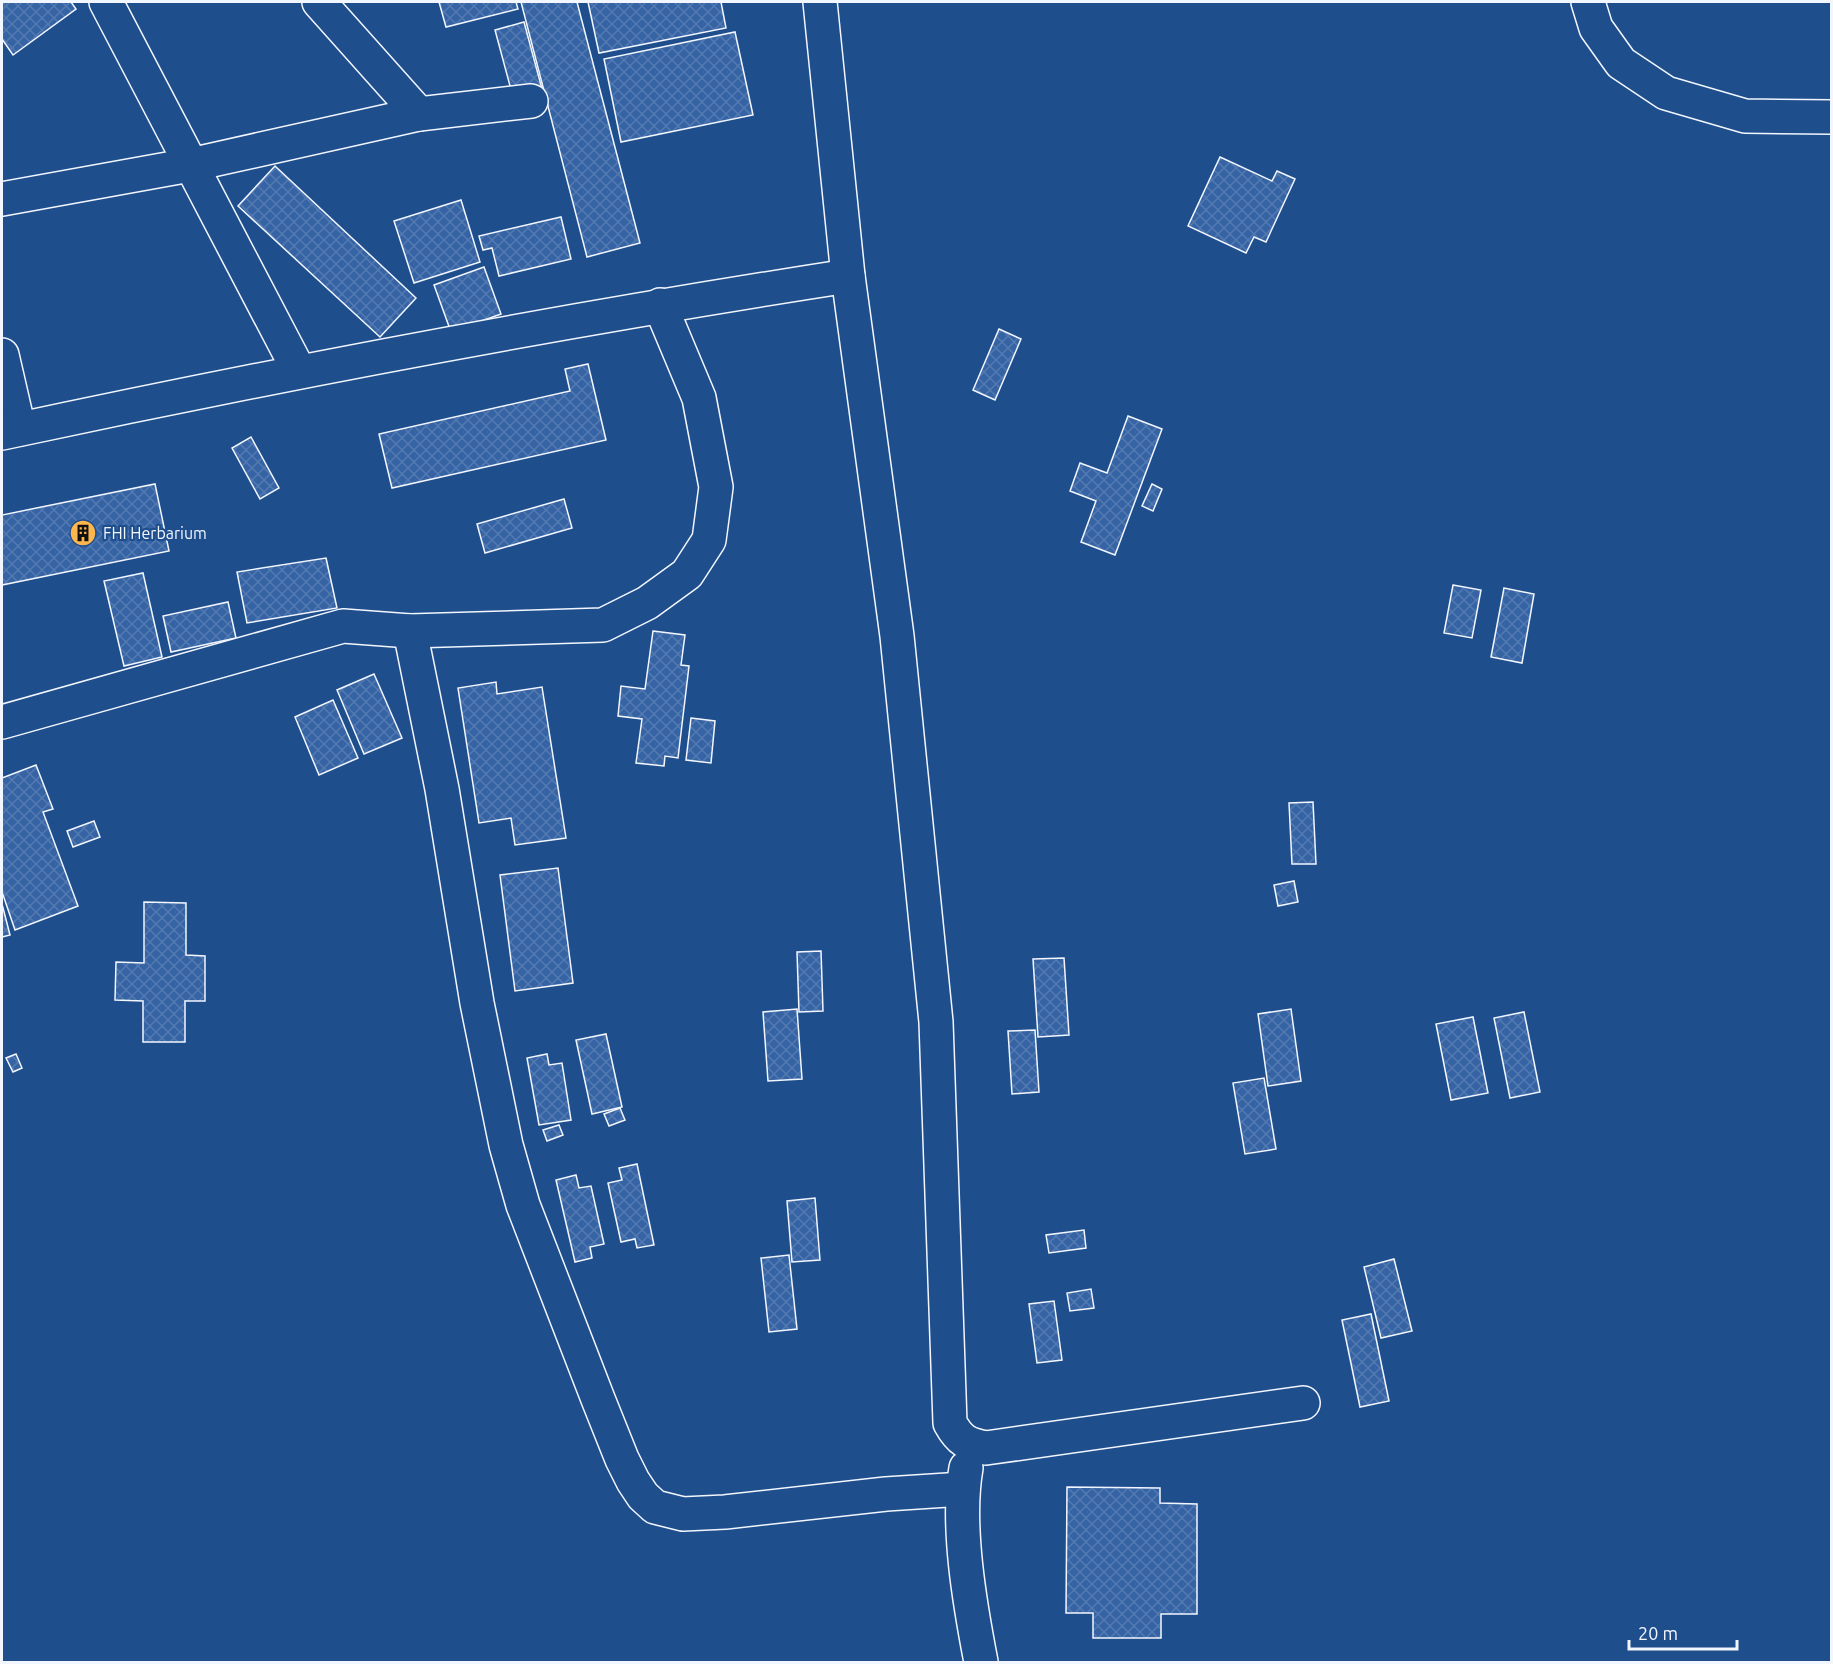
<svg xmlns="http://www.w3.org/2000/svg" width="1833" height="1664" font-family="Ubuntu,sans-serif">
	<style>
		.building { fill: url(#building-cross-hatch); stroke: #f2f6ff; stroke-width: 1.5 }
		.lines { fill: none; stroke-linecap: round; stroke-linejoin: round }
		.minor-casing { stroke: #f2f6ff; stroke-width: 36 }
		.minor { stroke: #1f4e8c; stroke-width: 33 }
		.labels { text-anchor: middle; stroke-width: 4.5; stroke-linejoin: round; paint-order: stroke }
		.poi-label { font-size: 16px; fill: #f2f6ff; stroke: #1f4e8c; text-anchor: start }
	</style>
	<defs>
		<pattern id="building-cross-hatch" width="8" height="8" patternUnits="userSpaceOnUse" patternTransform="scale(1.5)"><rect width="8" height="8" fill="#3563a3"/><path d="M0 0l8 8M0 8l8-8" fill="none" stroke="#537ab1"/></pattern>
	</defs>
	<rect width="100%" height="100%" fill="#1f4e8c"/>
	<g class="building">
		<polygon points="2,2 71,2 76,9 13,55 2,39"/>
		<polygon points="439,2 516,2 518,9 446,27"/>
		<polygon points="521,2 577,2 640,243 587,257"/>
		<polygon points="588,2 721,2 726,28 599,53"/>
		<polygon points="524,22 542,89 513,97 495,30"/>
		<polygon points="735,32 753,115 621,142 604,59"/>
		<polygon points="1220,157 1272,181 1277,171 1295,179 1266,242 1254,237 1246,253 1188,226"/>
		<polygon points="275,166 416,298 380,337 238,206"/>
		<polygon points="461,200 480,262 414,283 394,221"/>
		<polygon points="561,217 571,259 499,276 492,248 483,250 479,236"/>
		<polygon points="484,267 501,314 451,332 434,285"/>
		<polygon points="999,329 1021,339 995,400 973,390"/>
		<polygon points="588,364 606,440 392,488 379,434 570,391 565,369"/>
		<polygon points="1128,416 1162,429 1115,555 1081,542 1096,501 1070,491 1080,463 1107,473"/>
		<polygon points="251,437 279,488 260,499 232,448"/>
		<polygon points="155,484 169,551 2,585 2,515"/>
		<polygon points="1152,484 1162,489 1153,511 1142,506"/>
		<polygon points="564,499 572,528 485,553 477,524"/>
		<polygon points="326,558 337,608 247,623 237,572"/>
		<polygon points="143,573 162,657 124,666 104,581"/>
		<polygon points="1453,585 1481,590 1472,638 1444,633"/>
		<polygon points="1504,588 1534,594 1522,663 1491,657"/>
		<polygon points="228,602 236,638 171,652 163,616"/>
		<polygon points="653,631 685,635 681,665 689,666 678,758 665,756 664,766 636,763 642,719 618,716 621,686 645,689"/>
		<polygon points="374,674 402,738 364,754 337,690"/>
		<polygon points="496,682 497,694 542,687 566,838 515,845 511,818 479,823 458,688"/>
		<polygon points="333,700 358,758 319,775 295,717"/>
		<polygon points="691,718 715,721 711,763 686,760"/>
		<polygon points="36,765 53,809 43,812 78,906 15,930 2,892 2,778"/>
		<polygon points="1313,802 1316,864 1292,864 1289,803"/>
		<polygon points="94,821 100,837 73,847 67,831"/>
		<polygon points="558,868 573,983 515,991 500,875"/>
		<polygon points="1294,881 1298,902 1278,906 1274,885"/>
		<polygon points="144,902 186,903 186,955 205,956 205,1001 185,1001 185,1042 143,1042 143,1001 115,1000 116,962 144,963"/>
		<polygon points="2,904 10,935 2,937"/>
		<polygon points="821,951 823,1011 799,1012 797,952"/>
		<polygon points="1064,958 1069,1035 1038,1037 1033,959"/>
		<polygon points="797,1009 802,1079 768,1081 763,1012"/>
		<polygon points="1291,1009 1301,1081 1268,1086 1258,1014"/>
		<polygon points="1524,1012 1540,1092 1510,1098 1494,1018"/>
		<polygon points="1473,1017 1488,1093 1451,1100 1436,1024"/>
		<polygon points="1035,1030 1039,1092 1012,1094 1008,1031"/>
		<polygon points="606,1034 622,1107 592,1114 576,1040"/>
		<polygon points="16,1054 22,1068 13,1072 6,1058"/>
		<polygon points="547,1054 549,1065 562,1063 571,1120 539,1125 527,1058"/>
		<polygon points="1264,1078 1276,1149 1245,1154 1233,1083"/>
		<polygon points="620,1108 625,1120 609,1126 604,1114"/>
		<polygon points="559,1125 563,1135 547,1141 543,1130"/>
		<polygon points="637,1164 654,1245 637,1248 635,1239 621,1242 608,1183 622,1180 619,1168"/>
		<polygon points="576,1175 579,1188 591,1186 604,1244 590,1247 592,1258 575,1262 556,1180"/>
		<polygon points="815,1198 820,1260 792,1262 787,1201"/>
		<polygon points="1084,1230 1086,1248 1049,1253 1046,1235"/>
		<polygon points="789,1255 797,1329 769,1332 761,1258"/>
		<polygon points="1394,1259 1412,1331 1381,1338 1364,1267"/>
		<polygon points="1091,1289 1094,1308 1070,1311 1067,1293"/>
		<polygon points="1054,1301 1062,1360 1037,1363 1029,1304"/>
		<polygon points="1371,1314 1389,1401 1360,1407 1342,1320"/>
		<polygon points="1067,1487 1160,1488 1160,1503 1197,1504 1197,1614 1161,1614 1161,1638 1093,1638 1093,1613 1066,1613"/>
	</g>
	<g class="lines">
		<defs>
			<g id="minor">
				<polyline points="106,2 299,371"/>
				<polyline points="319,2 419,114 531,101"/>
				<path d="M820,2L848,276L897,636L936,1022L950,1423C960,1441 967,1444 986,1448L1303,1403"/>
				<polyline points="1588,2 1596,28 1621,63 1666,93 1745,116 1832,117"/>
				<polyline points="2,199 190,165 419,114"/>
				<polyline points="2,355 19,429"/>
				<path d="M2,433C282,373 564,320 848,276"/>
				<polyline points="410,631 442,789 477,1003 506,1145 523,1205 598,1399 622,1459 633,1481 643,1496 655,1507 683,1514 725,1512 886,1494 963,1489"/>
				<polyline points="2,722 343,626 410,631 603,625 647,603 687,574 709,540 716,487 699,398 660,305"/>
				<path d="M966,1468C956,1525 970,1605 981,1662"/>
			</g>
		</defs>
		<use href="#minor" class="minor-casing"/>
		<use href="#minor" class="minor"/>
	</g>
	<defs>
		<symbol id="building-disc" viewBox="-11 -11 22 22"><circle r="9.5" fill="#ffb74d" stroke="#1f4e8c"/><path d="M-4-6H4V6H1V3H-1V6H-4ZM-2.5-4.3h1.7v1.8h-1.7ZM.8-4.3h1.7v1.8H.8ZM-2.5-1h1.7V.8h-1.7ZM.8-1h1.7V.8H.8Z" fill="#111"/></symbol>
	</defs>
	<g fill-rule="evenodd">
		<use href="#building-disc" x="68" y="518" width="30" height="30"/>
	</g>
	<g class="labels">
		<g class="poi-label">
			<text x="103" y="539">FHI Herbarium</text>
		</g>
	</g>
	<rect width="1833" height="1664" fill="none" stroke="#f2f6ff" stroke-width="6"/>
	<path d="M1629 1640v9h108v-9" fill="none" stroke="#f2f6ff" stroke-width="3"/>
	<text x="1638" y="1640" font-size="18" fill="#f2f6ff" stroke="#1f4e8c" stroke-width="4.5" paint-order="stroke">20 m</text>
</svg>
